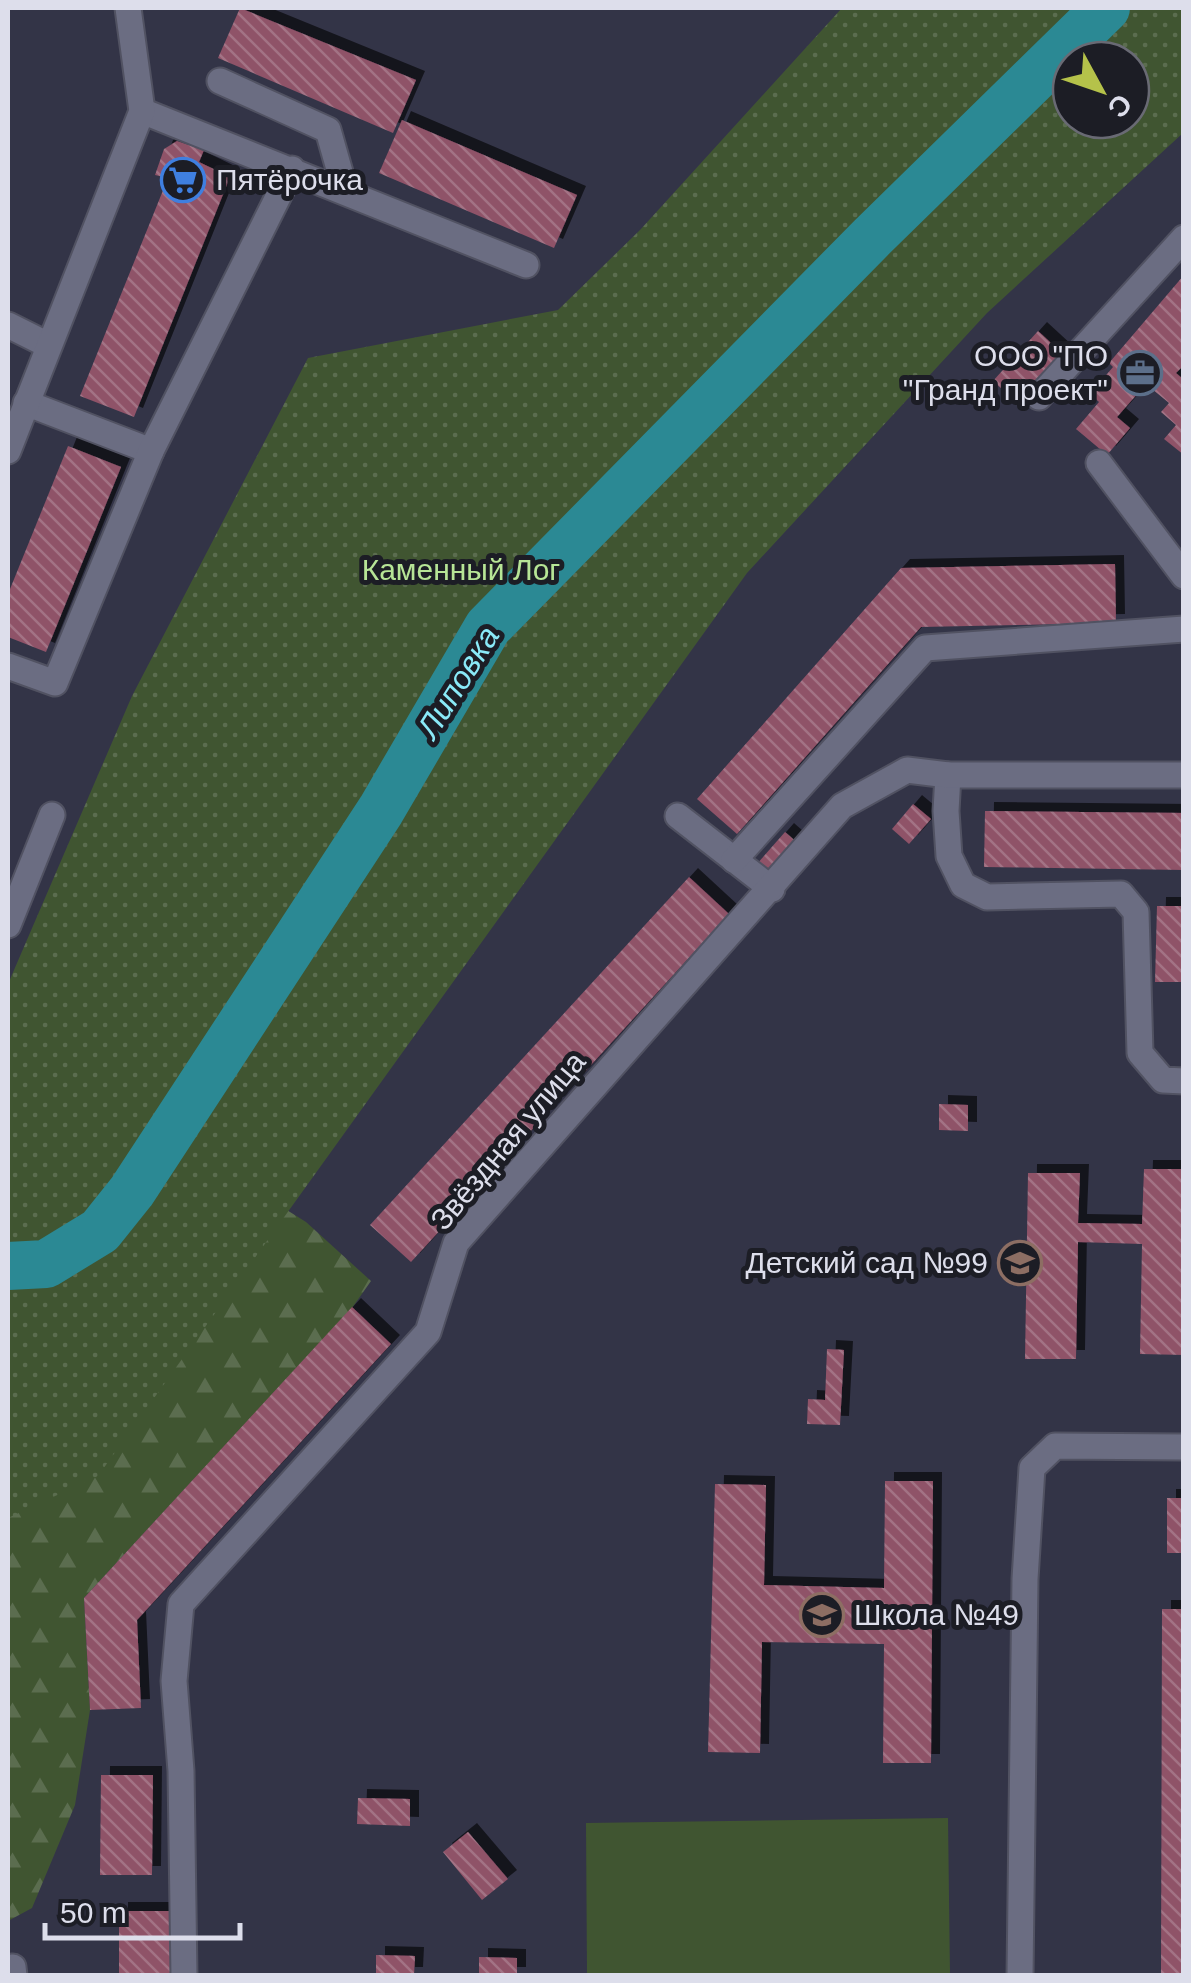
<svg xmlns="http://www.w3.org/2000/svg" width="1191" height="1983" font-family="Helvetica,sans-serif">
	<style>
		.green { fill: #405531 }
		.forest { fill: url(#forest-firs) }
		.park { fill: url(#park-dots); fill-rule: evenodd }
		.lines { fill: none; stroke-linecap: round; stroke-linejoin: round }
		.river { stroke: #2b8994; stroke-width: 48 }
		.building { fill: url(#building-back-hatch); filter: url(#shadow) }
		.minor-casing { stroke: #515262; stroke-width: 29 }
		.minor { stroke: #6b6d82; stroke-width: 25 }
		.labels { text-anchor: middle; stroke-width: 10; stroke-linejoin: round; paint-order: stroke }
		.poi-label { font-size: 30px; fill: #dddeeb; stroke: #1c1d25; text-anchor: start }
		.park-label { font-size: 30px; fill: #b7e596; stroke: #1c1d25 }
		.street-label { font-size: 30px; fill: #dddeeb; stroke: #1c1d25 }
		.water-label { font-size: 32px; font-style: italic; fill: #8aeaf8; stroke: #1c1d25 }
	</style>
	<defs>
		<pattern id="forest-firs" width="22" height="20" patternUnits="userSpaceOnUse" patternTransform="scale(2.5)"><rect width="22" height="20" fill="#405531"/><path d="M5 1l3.5 6h-7zM16 11l3.5 6h-7z" fill="#5b6d4f"/></pattern>
		<pattern id="park-dots" width="8" height="8" patternUnits="userSpaceOnUse" patternTransform="scale(2.5)"><rect width="8" height="8" fill="#405531"/><path d="M2 2h.1M6 6h.1" fill="none" stroke="#5b6d4f" stroke-width="1.8" stroke-linecap="round"/></pattern>
		<pattern id="building-back-hatch" width="6" height="6" patternUnits="userSpaceOnUse" patternTransform="scale(2.5)"><rect width="6" height="6" fill="#8f5268"/><path d="M-1 5l2 2M0 0l6 6M5-1l2 2" fill="none" stroke="#a37385"/></pattern>
		<filter id="shadow"><feDropShadow dx="9" dy="-9" stdDeviation="0" flood-color="#0009"/></filter>
	</defs>
	<rect width="100%" height="100%" fill="#333447"/>
	<polygon class="green" points="948,1818 950,1975 587,1975 586,1823"/>
	<polygon class="forest" points="210,1162 306,1222 371,1281 352,1308 84,1598 90,1710 75,1805 32,1908 8,1921 8,1499"/>
	<path class="park" d="M842,8H1183V133L987,313L747,573L98,1476L8,1518V984L132,696L308,358L558,310L640,230ZM1071,60H1131V120H1071Z"/>
	<g class="lines">
		<polyline class="river" points="8,1266 46,1264 100,1231 132,1191 381,810 488,627 872,237 1106,8"/>
	</g>
	<g class="building">
		<polygon points="240,8 416,80 393,133 218,58"/>
		<polygon points="402,120 577,195 554,248 379,173"/>
		<polygon points="177,141 204,150 199,162 230,177 134,417 80,396 168,178 155,175 164,149"/>
		<polygon points="1184,275 1184,365 1176,373 1184,380 1184,455 1164,439 1176,425 1161,412 1169,403 1146,384 1117,417 1130,428 1107,455 1076,429 1099,402 1090,394 1113,367 1109,363"/>
		<polygon points="1038,331 1063,354 1018,404 993,381"/>
		<polygon points="68,446 121,467 46,652 8,637 8,594"/>
		<polygon points="1115,564 1116,623 921,627 737,834 697,799 901,568"/>
		<polygon points="913,804 931,819 909,844 892,829"/>
		<polygon points="985,811 1184,813 1184,870 984,867"/>
		<polygon points="785,832 802,847 773,880 756,865"/>
		<polygon points="689,877 729,914 411,1262 370,1225"/>
		<polygon points="1157,906 1184,906 1184,982 1155,982"/>
		<polygon points="939,1104 968,1105 968,1131 939,1130"/>
		<polygon points="1144,1169 1184,1169 1184,1355 1140,1354 1142,1244 1078,1242 1076,1359 1025,1359 1028,1173 1080,1173 1078,1223 1142,1224"/>
		<polygon points="352,1307 391,1344 137,1620 141,1708 90,1710 84,1598"/>
		<polygon points="827,1349 844,1350 840,1425 807,1424 808,1399 825,1400"/>
		<polygon points="885,1481 933,1481 931,1763 883,1763 884,1644 762,1642 760,1753 708,1752 715,1484 766,1485 764,1585 884,1588"/>
		<rect x="1167" y="1498" width="17" height="55"/>
		<polygon points="1162,1609 1184,1609 1184,1975 1161,1975"/>
		<polygon points="101,1775 153,1775 152,1875 100,1875"/>
		<polygon points="358,1798 410,1799 410,1826 357,1824"/>
		<polygon points="468,1832 508,1879 482,1900 443,1852"/>
		<polygon points="119,1911 171,1911 170,1976 119,1976"/>
		<polygon points="376,1955 415,1956 414,1976 376,1976"/>
		<polygon points="479,1957 517,1958 517,1976 479,1976"/>
	</g>
	<g class="lines">
		<defs>
			<g id="minor">
				<polyline points="220,81 328,130 345,190"/>
				<polyline points="142,111 526,265"/>
				<polyline points="8,325 48,345"/>
				<polyline points="1039,397 1184,238"/>
				<polyline points="26,403 151,451"/>
				<polyline points="8,451 142,111 128,8"/>
				<polyline points="1099,463 1184,576"/>
				<polyline points="8,666 55,683 151,451 292,169"/>
				<polyline points="948,775 946,811 949,856 963,885 987,897 1121,894 1136,912 1140,1053 1163,1080 1184,1081"/>
				<polyline points="678,816 772,889"/>
				<polyline points="734,860 925,648 1184,629"/>
				<polyline points="8,925 52,815"/>
				<polyline points="13,1967 14,1976"/>
				<polyline points="184,1976 181,1771 174,1681 181,1604 428,1332 456,1243 842,806 907,770 948,775 1184,775"/>
				<polyline points="1020,1976 1025,1579 1032,1468 1055,1446 1184,1447"/>
			</g>
		</defs>
		<use href="#minor" class="minor-casing"/>
		<use href="#minor" class="minor"/>
	</g>
	<defs>
		<symbol id="supermarket-ring" viewBox="-11 -11 22 22"><circle r="9.5" fill="#1c1d25" stroke="#3f7fe0" stroke-width="1.5"/><path d="M-6-5.5h2.5l.6 2H6L4.5 2H-2.5L-4.4-4H-6ZM-1.5 3.2a1.3 1.3 0 1 0 .1 0ZM3 3.2a1.3 1.3 0 1 0 .1 0Z" fill="#3f7fe0"/></symbol>
		<symbol id="office-ring" viewBox="-11 -11 22 22"><circle r="9.5" fill="#1c1d25" stroke="#5c6f8a" stroke-width="1.5"/><path d="M-6-3h4V-5.5h4V-3h4V5H-6ZM-1-4.5V-3h2v-1.5ZM-6 0V1H6V0Z" fill="#5c6f8a"/></symbol>
		<symbol id="school-ring" viewBox="-11 -11 22 22"><circle r="9.5" fill="#1c1d25" stroke="#8d6e63" stroke-width="1.5"/><path d="M0-5L7-2L0 1L-7-2ZM-4 1L0 2.5L4 1V4Q0 6-4 4Z" fill="#8d6e63"/></symbol>
	</defs>
	<g fill-rule="evenodd">
		<use href="#supermarket-ring" x="158" y="155" width="50" height="50"/>
		<use href="#office-ring" x="1115" y="348" width="50" height="50"/>
		<use href="#school-ring" x="995" y="1238" width="50" height="50"/>
		<use href="#school-ring" x="797" y="1590" width="50" height="50"/>
	</g>
	<g class="labels">
		<g class="poi-label">
			<text x="216" y="190">Пятёрочка</text>
			<text x="1108" y="366" text-anchor="end">ООО "ПО<tspan x="1108" dy="34">"Гранд проект"</tspan></text>
			<text x="988" y="1273" text-anchor="end">Детский сад №99</text>
			<text x="854" y="1625">Школа №49</text>
		</g>
		<g class="park-label">
			<text x="461" y="580">Каменный Лог</text>
		</g>
		<g class="street-label">
			<text transform="translate(508 1141) rotate(-50)" y="10">Звёздная улица</text>
		</g>
		<g class="water-label">
			<text transform="translate(458 682) rotate(-58)" y="11">Липовка</text>
		</g>
	</g>
	<rect width="1191" height="1983" fill="none" stroke="#dddeeb" stroke-width="20"/>
	<g transform="translate(1101 90) rotate(130)"><circle r="48" fill="#1c1d25" stroke="#696a74" stroke-width="2.5"/>
	<path d="M0-8L18 38L0 25L-18 38Z" fill="#b5c24a"/>
	<text y="-15" font-size="28" font-weight="bold" text-anchor="middle" fill="#dddeeb">С</text>
	</g>
	<path d="M45 1923v15h195v-15" fill="none" stroke="#dddeeb" stroke-width="5"/>
	<text x="60" y="1923" font-size="30" fill="#dddeeb" stroke="#1c1d25" stroke-width="8" paint-order="stroke">50 m</text>
</svg>
